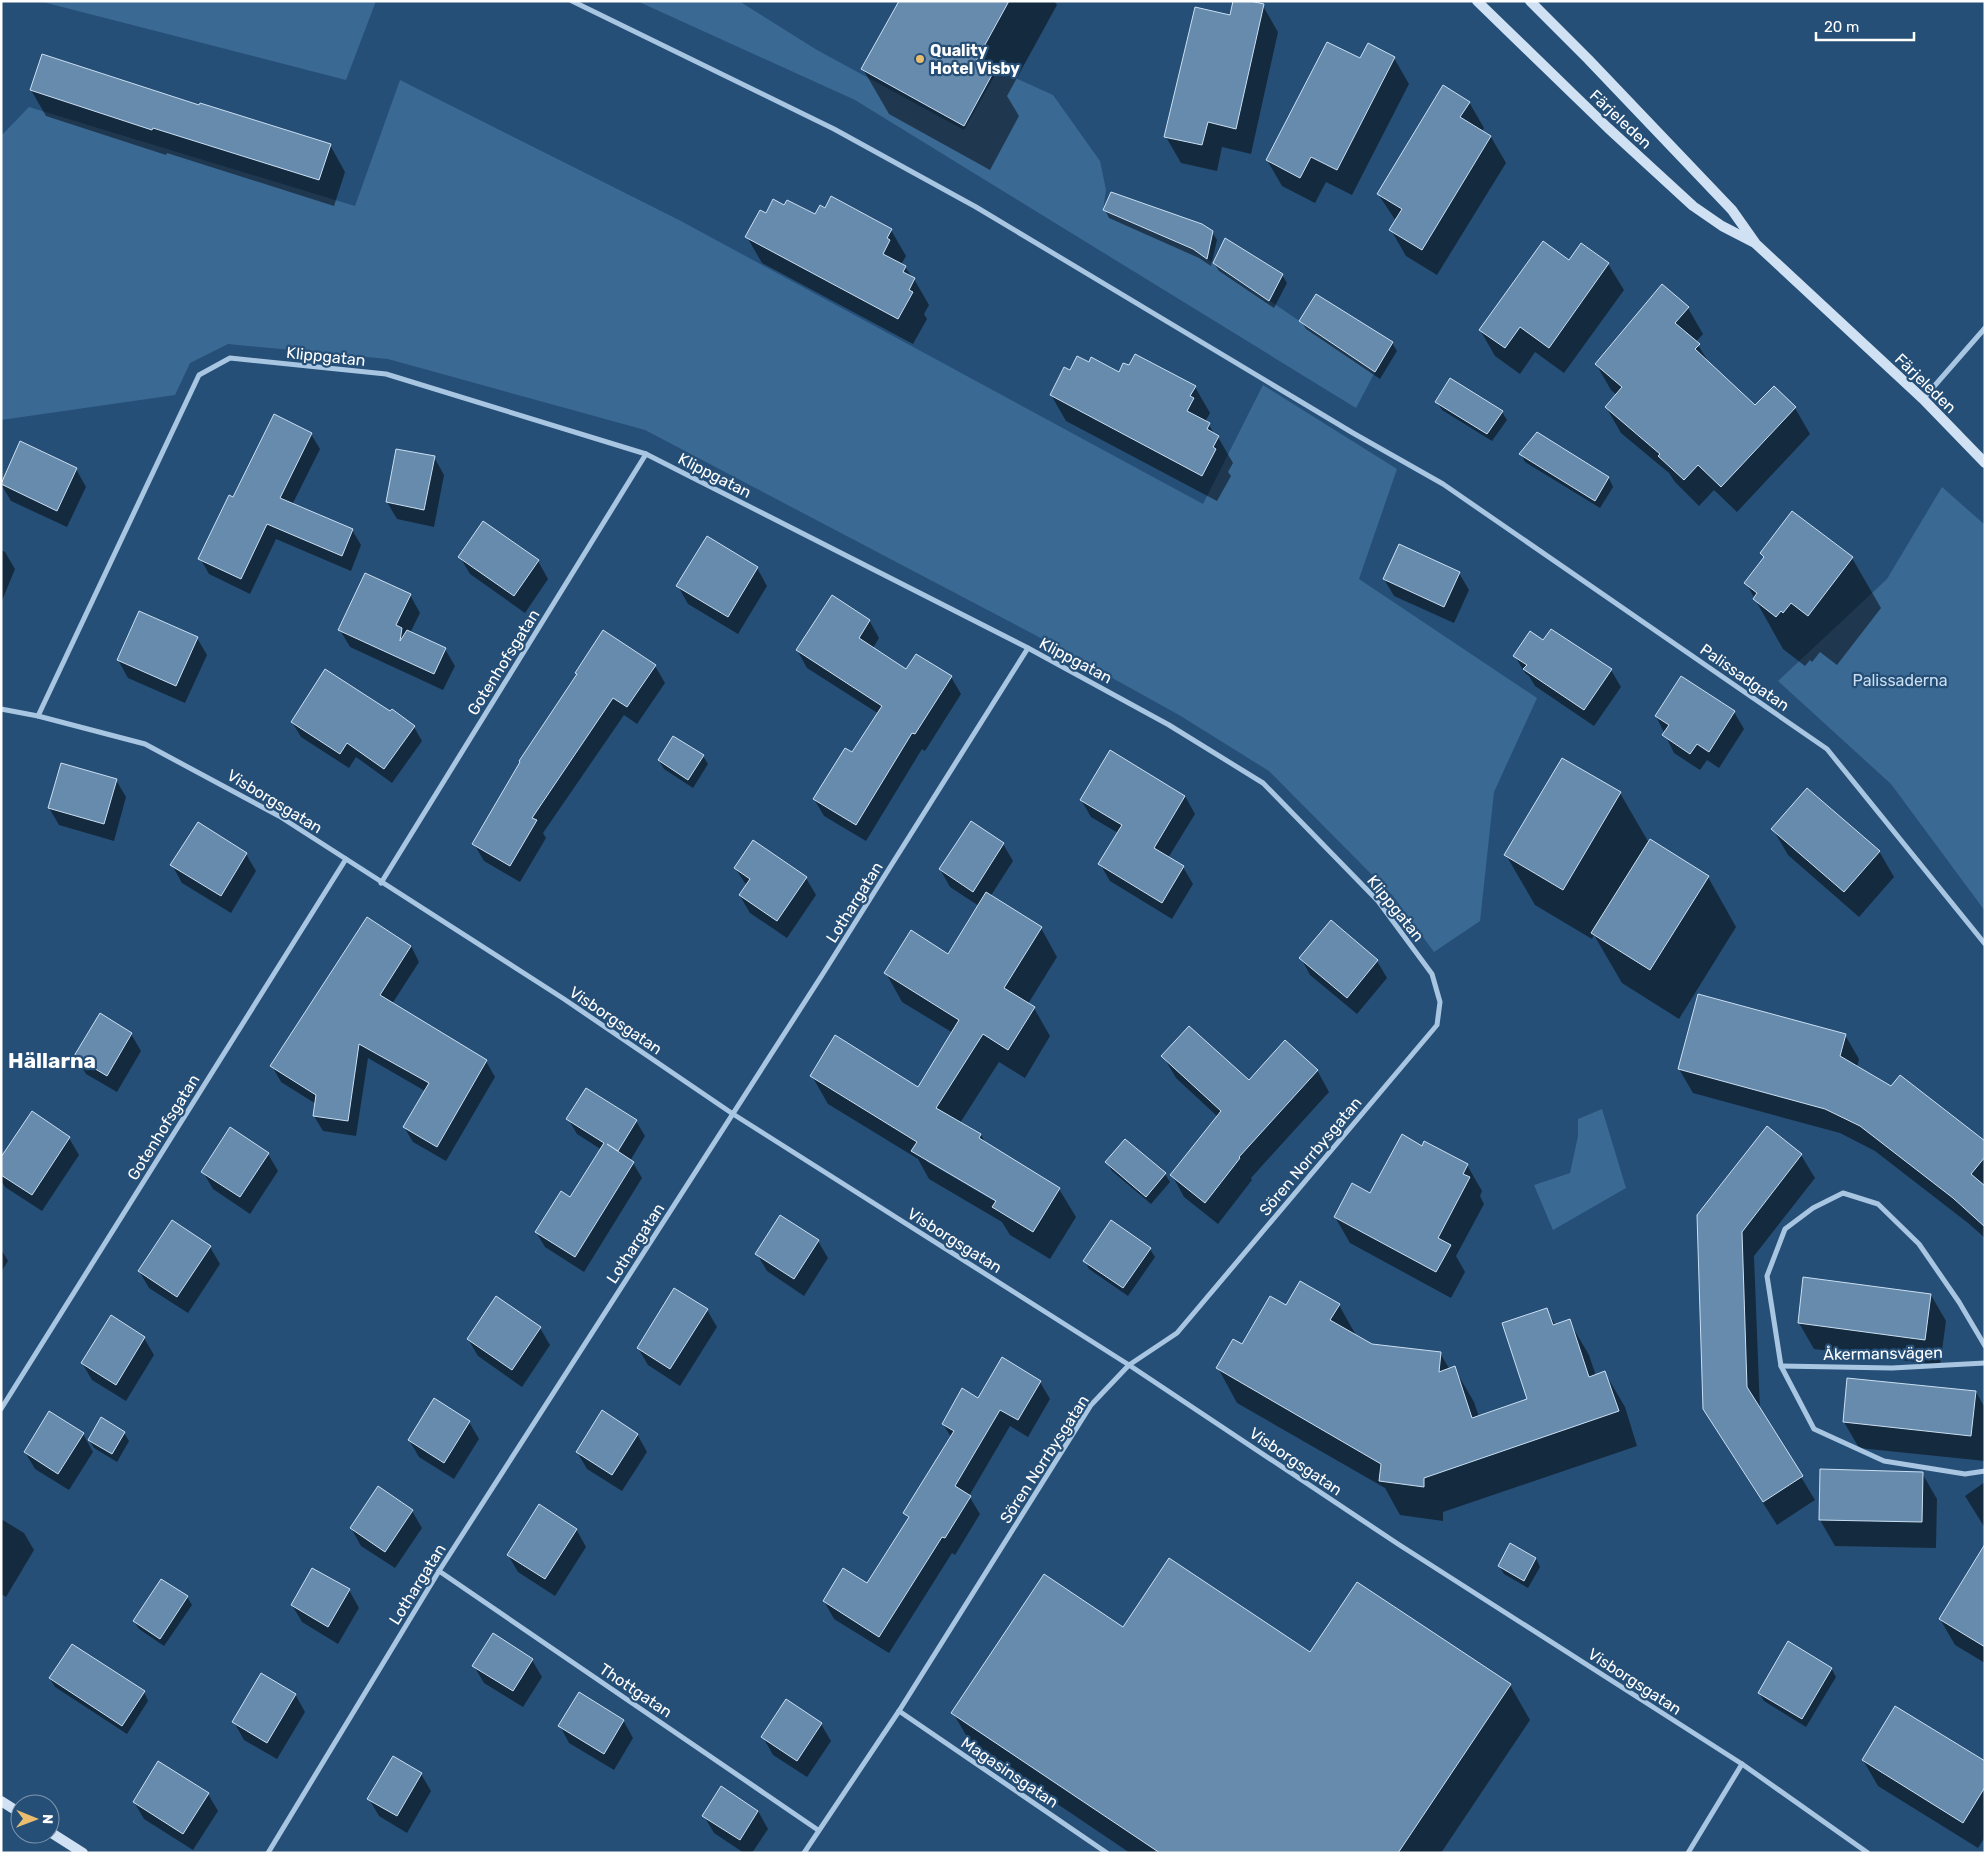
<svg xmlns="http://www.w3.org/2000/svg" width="1986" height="1854" font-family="Rubik,sans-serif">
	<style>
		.green { fill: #3a6994 }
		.shadow { fill: #0007; fill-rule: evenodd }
		.building { fill: #678bad; stroke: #cadff2 }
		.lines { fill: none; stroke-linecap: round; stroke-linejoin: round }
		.street { stroke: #a8c6e2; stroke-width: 5 }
		.secondary { stroke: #d0e1f3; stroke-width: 10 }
		.poi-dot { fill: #eabe6e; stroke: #264f77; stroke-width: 2 }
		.labels { text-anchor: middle; stroke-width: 4.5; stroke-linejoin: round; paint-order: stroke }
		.poi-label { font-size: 16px; font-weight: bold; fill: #fff; stroke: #264f77; text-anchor: start }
		.street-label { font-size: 16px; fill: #fff; stroke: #264f77 }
		.park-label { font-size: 16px; fill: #cadff2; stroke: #264f77 }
		.district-label { font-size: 21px; font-weight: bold; fill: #fff; stroke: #264f77 }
	</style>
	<rect width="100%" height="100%" fill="#264f77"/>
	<g class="green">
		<polygon points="39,1 376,1 346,80"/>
		<polygon points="637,1 739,1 817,50 964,130 998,70 1053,95 1100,161 1106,190 1103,210 1193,249 1375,372 1356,408 855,100"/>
		<polygon points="400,80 679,220 1203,504 1263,385 1397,469 1359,579 1537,698 1494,792 1480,921 1434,952 1393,896 1269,771 1179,715 1035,635 645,430 388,359 228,344 190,363 175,395 1,420 1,133 3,134 29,107 355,206"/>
		<polygon points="1942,487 1985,525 1985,911 1891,784 1778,681 1887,579"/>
		<polygon points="1602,1109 1626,1188 1553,1230 1534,1185 1570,1173 1578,1136 1578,1119"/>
	</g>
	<g class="shadow">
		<polygon points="900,1 1054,1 1057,5 1007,96 1019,116 990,170 889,114 863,69"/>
		<polygon points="1263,6 1278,32 1251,154 1222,147 1217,171 1181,163 1166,137 1231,16"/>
		<polygon points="1394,58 1409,84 1352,195 1326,182 1315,203 1282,186 1267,160 1360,60"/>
		<polygon points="31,90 200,106 330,145 345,172 334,206 167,153 166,155 46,116"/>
		<polygon points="1469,102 1484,128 1482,131 1491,137 1506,163 1437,275 1406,256 1391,230 1396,221 1378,194"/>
		<polygon points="785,207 815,216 891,230 906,256 902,263 914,279 929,305 924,314 927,319 913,344 762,263 747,237 766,214"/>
		<polygon points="1105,210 1212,232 1217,240 1211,266 1199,258 1109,218"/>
		<polygon points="1581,244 1608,264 1624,290 1564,373 1535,352 1520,374 1495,356 1480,330 1569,262"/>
		<polygon points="1214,263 1282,275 1287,283 1274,308 1219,271"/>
		<polygon points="1688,308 1703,334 1696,342 1710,364 1755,407 1774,387 1795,408 1810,434 1737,512 1714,490 1699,506 1675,482 1669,473 1621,433 1606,407 1617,395 1611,390 1596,364"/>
		<polygon points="1301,321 1392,343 1397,351 1380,379 1306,329"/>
		<polygon points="1071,372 1119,373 1195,387 1210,413 1206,420 1215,435 1218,437 1233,463 1228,472 1231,476 1217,501 1066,421 1051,395"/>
		<polygon points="1451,380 1502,412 1507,420 1492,441 1442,410 1437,402"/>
		<polygon points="311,434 320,449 292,505 352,530 361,545 351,571 276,539 250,594 209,574 200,558 233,498"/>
		<polygon points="1538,434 1609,478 1613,487 1600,508 1525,462 1521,454"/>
		<polygon points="434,457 444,475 434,527 397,519 387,502"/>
		<polygon points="76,469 86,487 67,527 11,501 1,484"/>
		<polygon points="484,523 538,561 548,579 525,613 470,574 460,557"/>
		<polygon points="1,550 5,552 15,569 1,603"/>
		<polygon points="1762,553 1852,558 1881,608 1837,665 1820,652 1812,662 1810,660 1805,666 1783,649 1746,583 1765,559"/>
		<polygon points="757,568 767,586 738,634 688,604 678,586"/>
		<polygon points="1459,573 1469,590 1454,623 1394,596 1384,579"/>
		<polygon points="410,595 420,613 410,633 445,649 455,666 443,690 350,647 340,630"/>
		<polygon points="869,620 879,638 873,648 906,671 951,677 961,694 925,751 922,749 866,841 824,816 814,799 853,754 879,714 807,668 797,650"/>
		<polygon points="197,638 207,655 185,703 128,678 118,660"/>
		<polygon points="1544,642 1611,670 1621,687 1594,726 1535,686 1529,676 1525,673 1515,656"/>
		<polygon points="655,666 665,683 637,724 624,715 543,833 546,838 520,882 484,861 474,844 578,675 576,673"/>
		<polygon points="1734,712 1744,729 1719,768 1707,760 1700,770 1674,753 1656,716"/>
		<polygon points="292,722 414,727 422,741 392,783 356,757 349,768 301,737"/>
		<polygon points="674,737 703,756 708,764 693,788 664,769 659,761"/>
		<polygon points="116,780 126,797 114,841 59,825 49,808"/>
		<polygon points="1620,793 1649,843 1708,877 1736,927 1679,1019 1622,983 1594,935 1592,939 1535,905 1506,855"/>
		<polygon points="1185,796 1195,814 1168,858 1183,867 1193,884 1172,919 1110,881 1100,864 1118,833 1091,817 1081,800"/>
		<polygon points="1773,829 1879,851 1894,877 1859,917 1788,855"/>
		<path d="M1003,844L1013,861L990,897L1041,928L1057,957L1028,1004L1034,1008L1050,1036L1025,1078L999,1062L960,1123L981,1135L986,1144L1059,1189L1076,1217L1050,1259L1010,1235L1002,1222L929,1179L918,1159L828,1104L812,1076L919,1088L953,1033L902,1002L886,973L949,955L979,906L950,887L940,869ZM926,1158L1002,1203L1001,1205L926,1161Z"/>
		<polygon points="246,854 256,871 231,913 182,883 172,865"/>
		<polygon points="735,868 806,878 816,895 787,938 750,913 740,896 747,886"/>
		<polygon points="411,946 419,962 392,1004 486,1061 495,1077 446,1161 413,1142 404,1127 425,1091 368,1058 356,1136 323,1131 314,1116 316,1104 281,1082 272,1066"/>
		<polygon points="1301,958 1377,961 1387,978 1357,1014 1310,975"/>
		<polygon points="131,1034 141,1051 117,1092 86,1074 76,1056"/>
		<polygon points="1845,1035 1859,1059 1857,1068 1985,1142 1985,1238 1968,1223 1875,1151 1840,1133 1693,1093 1679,1069"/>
		<polygon points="1163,1056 1249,1082 1317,1070 1329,1092 1251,1178 1252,1180 1218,1224 1184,1197 1172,1175 1218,1117 1176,1078"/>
		<polygon points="586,1090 636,1121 645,1136 630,1161 633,1163 642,1178 584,1272 545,1247 536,1232 570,1198 602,1150 577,1134 568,1119"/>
		<polygon points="1767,1128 1801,1155 1815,1178 1754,1256 1760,1410 1815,1500 1777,1525 1718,1432 1698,1216"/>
		<polygon points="69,1138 79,1155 42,1211 5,1187 1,1180 1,1160"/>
		<polygon points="1422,1147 1467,1165 1482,1191 1480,1196 1484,1204 1456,1256 1465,1272 1451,1298 1350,1243 1335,1217 1371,1195"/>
		<polygon points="268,1154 278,1171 250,1214 213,1189 203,1172"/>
		<polygon points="1107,1162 1165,1174 1170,1182 1151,1204 1112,1171"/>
		<polygon points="781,1216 818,1241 828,1258 804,1296 767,1271 757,1254"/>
		<polygon points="210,1247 220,1264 188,1313 149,1288 139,1271"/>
		<polygon points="1,1249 8,1261 1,1272"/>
		<polygon points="1150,1249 1155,1257 1128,1296 1089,1269 1085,1261"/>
		<polygon points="675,1290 707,1310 717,1327 680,1386 648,1365 638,1348"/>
		<polygon points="1931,1295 1946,1321 1940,1365 1814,1349 1799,1323"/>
		<polygon points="497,1298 540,1328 550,1345 522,1387 478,1356 468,1339"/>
		<polygon points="1339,1305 1357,1337 1371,1345 1440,1353 1450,1370 1454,1368 1474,1402 1479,1417 1529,1400 1546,1309 1556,1326 1569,1321 1589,1355 1596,1376 1605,1373 1625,1407 1637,1446 1443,1512 1443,1521 1400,1515 1385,1488 1237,1403 1218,1368 1286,1307"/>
		<polygon points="144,1338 154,1355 126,1401 92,1380 82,1363"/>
		<polygon points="1040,1382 1050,1399 1028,1437 1010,1426 969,1496 980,1514 955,1555 952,1553 889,1653 834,1619 824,1601 868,1585 909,1520 905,1513 951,1437 943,1424 978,1399"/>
		<polygon points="1976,1392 1985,1408 1985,1461 1859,1448 1844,1422"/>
		<polygon points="469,1422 479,1439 454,1479 419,1457 409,1440"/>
		<polygon points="124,1433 129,1441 117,1462 94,1448 89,1440"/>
		<polygon points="83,1434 93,1452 69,1490 35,1469 25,1452"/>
		<polygon points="637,1434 647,1452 622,1491 587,1469 577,1452"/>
		<polygon points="1922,1473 1937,1499 1936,1548 1835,1546 1820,1520"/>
		<polygon points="1985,1482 1985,1528 1965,1496"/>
		<polygon points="412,1511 422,1528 395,1568 361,1546 351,1528"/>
		<polygon points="1,1519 24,1533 34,1550 6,1597 1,1594"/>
		<polygon points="576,1529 586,1547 555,1596 518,1572 508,1555"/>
		<polygon points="1536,1558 1540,1567 1528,1588 1504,1574 1499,1566"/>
		<polygon points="1985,1575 1985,1663 1955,1645 1940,1619"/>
		<polygon points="349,1590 359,1608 338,1644 302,1622 292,1605"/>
		<polygon points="187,1597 192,1605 164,1646 139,1629 134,1621"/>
		<polygon points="1123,1628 1311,1654 1510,1685 1530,1720 1441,1853 1130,1853 973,1747 953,1713"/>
		<polygon points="532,1660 542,1677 523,1707 484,1683 474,1666"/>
		<polygon points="1831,1668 1836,1677 1806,1727 1764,1701 1759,1693"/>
		<polygon points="50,1679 144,1692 148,1701 127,1734 55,1687"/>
		<polygon points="295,1694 305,1712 277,1759 244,1740 234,1722"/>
		<polygon points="623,1720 633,1738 614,1770 569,1743 560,1726"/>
		<polygon points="821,1724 831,1741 807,1777 773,1755 763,1737"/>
		<polygon points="1863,1760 1985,1763 1985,1837 1978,1848 1878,1786"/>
		<polygon points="421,1774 431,1791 407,1833 379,1816 369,1799"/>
		<polygon points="208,1794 218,1811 193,1850 144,1819 134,1802"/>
		<polygon points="758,1811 768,1829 752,1853 744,1853 714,1833 704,1816"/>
	</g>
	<g class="building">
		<polygon points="899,1 1009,1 976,61 994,71 964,126 861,69"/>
		<polygon points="1233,1 1250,1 1264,4 1236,129 1208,122 1202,145 1164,137 1195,7 1230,15"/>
		<polygon points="1327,42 1360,58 1368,43 1395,57 1337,170 1311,157 1300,178 1266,160"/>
		<polygon points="42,54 199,105 200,103 331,144 319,180 153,128 152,130 30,90"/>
		<polygon points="1443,85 1470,102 1460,117 1491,136 1422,250 1389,230 1402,209 1377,194"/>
		<polygon points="1111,192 1202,224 1213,231 1207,259 1193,249 1103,210"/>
		<polygon points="831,196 892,229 887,238 890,240 883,254 906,266 903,272 915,278 909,290 913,292 898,319 745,237 760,210 766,213 773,199 784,205 787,200 815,214 820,205 825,208"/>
		<polygon points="1225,238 1283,274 1269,301 1213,263"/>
		<polygon points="1543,241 1569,260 1581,243 1609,263 1549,348 1520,327 1505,348 1479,330"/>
		<polygon points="1662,284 1689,307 1675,323 1700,344 1695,349 1755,405 1774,386 1796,407 1721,487 1698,465 1684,480 1658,456 1660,454 1605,407 1622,387 1595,364"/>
		<polygon points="1316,294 1393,342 1375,372 1299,321"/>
		<polygon points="1135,354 1196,386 1190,396 1194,398 1187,411 1210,423 1207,429 1219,436 1213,447 1216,449 1202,476 1050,395 1064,367 1070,370 1077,356 1089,362 1091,357 1119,372 1123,363 1129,365"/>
		<polygon points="1450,378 1503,411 1487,434 1435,402"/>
		<polygon points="274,414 312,433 280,498 353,529 342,556 267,524 241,579 198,559 229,495 233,497"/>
		<polygon points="1537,432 1609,477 1595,501 1519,454"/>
		<polygon points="20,441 77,468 57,511 1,484"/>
		<polygon points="396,449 435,456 424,510 386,502"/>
		<polygon points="1792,511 1853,557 1808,616 1791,603 1783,613 1781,611 1776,617 1753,599 1757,593 1744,583 1764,557 1760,553"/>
		<polygon points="483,521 539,560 514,596 458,557"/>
		<polygon points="707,536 758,567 728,617 676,586"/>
		<polygon points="1399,544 1460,572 1444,607 1383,579"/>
		<polygon points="365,573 411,594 396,625 402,628 400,641 407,630 446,648 434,674 338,630"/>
		<polygon points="832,595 870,620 859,638 906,669 916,654 952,676 915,734 912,733 856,825 813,799 845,748 852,752 882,706 796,650"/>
		<polygon points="139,611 198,637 176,686 117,660"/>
		<polygon points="1551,629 1612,669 1584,710 1523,669 1527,665 1513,656 1530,631 1543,640"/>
		<polygon points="603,630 656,665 627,707 613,698 532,818 537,820 510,866 472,844 520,762 519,761 577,674 575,673"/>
		<polygon points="325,669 390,711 392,709 415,726 384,769 347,743 340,754 291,722"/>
		<polygon points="1681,676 1735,711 1709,752 1697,744 1690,754 1662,735 1669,725 1655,716"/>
		<polygon points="673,736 704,755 688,780 658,760"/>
		<polygon points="1110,750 1185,796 1154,848 1184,866 1162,903 1098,864 1122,825 1080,800"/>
		<polygon points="1562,758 1621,792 1563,890 1504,855"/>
		<polygon points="61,763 117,779 104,824 48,808"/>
		<polygon points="1807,788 1880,851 1844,892 1771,829"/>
		<polygon points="971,821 1004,843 973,892 939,869"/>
		<polygon points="198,822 247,853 221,896 170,865"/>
		<polygon points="1650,839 1709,876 1650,970 1591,933"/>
		<polygon points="753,840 807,877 777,921 739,895 750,879 734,868"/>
		<polygon points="986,892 1042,927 1004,988 1035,1007 1008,1050 983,1034 936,1108 981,1134 979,1138 1060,1188 1033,1232 992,1207 996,1201 911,1151 917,1142 810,1076 835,1035 918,1087 959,1020 884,973 911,930 948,954"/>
		<polygon points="367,917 411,946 380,995 487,1060 437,1147 403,1127 429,1083 359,1044 348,1121 313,1116 316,1095 270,1066"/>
		<polygon points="1331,920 1378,960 1347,998 1299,958"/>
		<polygon points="1698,994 1846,1034 1840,1056 1891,1086 1900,1075 1985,1141 1985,1157 1971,1174 1985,1186 1985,1227 1953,1198 1860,1126 1825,1109 1678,1069"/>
		<polygon points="100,1013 132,1033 107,1076 74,1056"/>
		<polygon points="1189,1026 1249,1080 1285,1040 1318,1070 1239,1157 1240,1158 1205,1203 1170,1175 1221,1111 1161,1056"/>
		<polygon points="586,1088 637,1120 618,1151 607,1144 634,1162 575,1257 535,1232 561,1191 570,1197 604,1143 566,1119"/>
		<polygon points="32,1111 70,1137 32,1195 1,1175 1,1157"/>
		<polygon points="1767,1126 1802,1154 1742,1232 1747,1387 1803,1476 1763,1502 1703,1409 1697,1215"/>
		<polygon points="230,1127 269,1153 240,1197 201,1172"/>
		<polygon points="1402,1134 1422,1146 1424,1141 1468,1164 1463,1174 1470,1177 1438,1238 1451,1245 1436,1272 1334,1217 1352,1183 1370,1193"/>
		<polygon points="1125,1139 1166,1173 1146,1197 1105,1162"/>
		<polygon points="780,1215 819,1240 794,1279 755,1254"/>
		<polygon points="172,1220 211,1246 177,1297 138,1271"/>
		<polygon points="1111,1220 1151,1248 1123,1288 1083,1261"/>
		<polygon points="1803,1277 1931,1294 1925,1340 1798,1323"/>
		<polygon points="1300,1281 1340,1304 1330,1320 1372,1344 1441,1352 1439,1372 1455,1366 1472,1418 1527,1399 1502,1323 1547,1308 1553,1325 1570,1319 1589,1377 1605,1371 1619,1411 1424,1478 1424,1487 1379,1481 1381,1464 1216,1368 1233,1339 1242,1344 1270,1296 1286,1305"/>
		<polygon points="674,1288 708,1309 670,1369 637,1348"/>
		<polygon points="496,1296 541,1327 512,1370 467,1339"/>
		<polygon points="111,1315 145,1337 116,1385 81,1363"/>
		<polygon points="1002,1357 1041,1381 1018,1420 1000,1410 955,1486 971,1496 945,1538 942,1537 879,1637 823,1601 843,1568 867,1583 909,1517 903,1513 954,1431 942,1424 962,1388 978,1398"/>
		<polygon points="1847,1378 1976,1391 1971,1436 1843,1422"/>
		<polygon points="434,1398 470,1421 444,1463 408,1440"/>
		<polygon points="602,1410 638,1434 612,1475 576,1452"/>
		<polygon points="49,1411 84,1433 58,1474 24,1452"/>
		<polygon points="101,1417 125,1432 112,1454 88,1440"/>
		<polygon points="1820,1469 1923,1472 1922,1522 1819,1520"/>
		<polygon points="378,1486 413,1510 385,1552 350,1528"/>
		<polygon points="539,1504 577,1529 545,1579 507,1555"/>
		<polygon points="1510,1543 1536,1558 1524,1581 1498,1566"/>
		<polygon points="1985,1544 1985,1647 1939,1619"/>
		<polygon points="1169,1558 1310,1652 1357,1582 1511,1684 1398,1853 1160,1853 951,1713 1044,1574 1123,1627"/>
		<polygon points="312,1568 350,1589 328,1627 291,1605"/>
		<polygon points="161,1579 188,1596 160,1639 133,1621"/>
		<polygon points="493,1633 533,1659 513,1691 472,1666"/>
		<polygon points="1788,1641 1832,1668 1802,1719 1758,1693"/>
		<polygon points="72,1644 145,1691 122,1726 49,1678"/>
		<polygon points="261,1673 296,1694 267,1743 232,1722"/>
		<polygon points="579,1692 624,1720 604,1754 558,1726"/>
		<polygon points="786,1699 822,1723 797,1761 761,1737"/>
		<polygon points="1895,1706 1985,1761 1985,1787 1963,1823 1862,1760"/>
		<polygon points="393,1756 422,1773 397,1816 367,1799"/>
		<polygon points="158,1761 209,1793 183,1834 133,1802"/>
		<polygon points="721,1786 758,1811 740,1840 702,1816"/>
	</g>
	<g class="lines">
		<g class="street">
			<polyline points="572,1 834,129 976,207 1353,433 1443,484 1827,749 1985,944"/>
			<polyline points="1923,399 1985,328"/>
			<polyline points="1,709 38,716 145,744 279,816 564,999 733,1114 1129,1365 1398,1544 1742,1764 1868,1853"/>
			<polyline points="38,716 199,375 230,358 386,374 646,454 1028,648 1169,725 1263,783 1378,901 1432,974 1440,1002 1437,1025 1177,1333 1129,1365 1091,1405 899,1711 804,1853"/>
			<polyline points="381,883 646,454"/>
			<polyline points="1985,1346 1959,1302 1919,1244 1878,1204 1843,1193 1813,1208 1785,1229 1767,1276 1781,1366 1814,1429 1884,1461 1965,1474 1985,1471"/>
			<polyline points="1781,1366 1892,1368 1985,1363"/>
			<polyline points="1,1409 346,859"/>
			<polyline points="439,1571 818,1830"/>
			<polyline points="899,1711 1107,1853"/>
			<polyline points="268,1853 439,1571 824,972 1028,648"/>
			<polyline points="1688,1853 1742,1764"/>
		</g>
		<g class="secondary">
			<polyline points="1477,1 1608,128 1693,206 1722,226 1753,242"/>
			<polyline points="1530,1 1588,59 1732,210 1756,244 1923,399 1985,463"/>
			<polyline points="1,1801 20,1813"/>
			<polyline points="50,1832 83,1853"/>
		</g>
	</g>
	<circle class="poi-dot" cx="920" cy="59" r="5"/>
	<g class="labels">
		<g class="poi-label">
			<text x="930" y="56">Quality<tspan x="930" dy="18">Hotel Visby</tspan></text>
		</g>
		<g class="street-label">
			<text transform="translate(1621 119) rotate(43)" y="6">Färjeleden</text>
			<text transform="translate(326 356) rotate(6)" y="6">Klippgatan</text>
			<text transform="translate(1926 383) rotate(44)" y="6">Färjeleden</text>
			<text transform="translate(715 475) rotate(27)" y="6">Klippgatan</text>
			<text transform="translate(1076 660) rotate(28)" y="6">Klippgatan</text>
			<text transform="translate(503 662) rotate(-58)" y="6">Gotenhofsgatan</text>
			<text transform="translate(1745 677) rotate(35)" y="6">Palissadgatan</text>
			<text transform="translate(275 801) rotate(31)" y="6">Visborgsgatan</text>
			<text transform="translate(854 902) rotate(-58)" y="6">Lothargatan</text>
			<text transform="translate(1396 908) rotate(51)" y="6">Klippgatan</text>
			<text transform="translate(616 1020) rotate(34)" y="6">Visborgsgatan</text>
			<text transform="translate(163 1127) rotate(-58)" y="6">Gotenhofsgatan</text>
			<text transform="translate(1310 1156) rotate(-50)" y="6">Sören Norrbysgatan</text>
			<text transform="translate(955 1240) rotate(32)" y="6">Visborgsgatan</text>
			<text transform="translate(635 1243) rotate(-57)" y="6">Lothargatan</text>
			<text transform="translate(1883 1353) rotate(-1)" y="6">Åkermansvägen</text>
			<text transform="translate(1044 1459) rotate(-57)" y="6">Sören Norrbysgatan</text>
			<text transform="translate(1296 1461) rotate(34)" y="6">Visborgsgatan</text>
			<text transform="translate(417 1584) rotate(-58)" y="6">Lothargatan</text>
			<text transform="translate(1635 1681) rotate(33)" y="6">Visborgsgatan</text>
			<text transform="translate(636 1690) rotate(34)" y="6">Thottgatan</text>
			<text transform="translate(1010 1772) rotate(34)" y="6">Magasinsgatan</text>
		</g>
		<g class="park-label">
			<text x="1900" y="686">Palissaderna</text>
		</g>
		<g class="district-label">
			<text x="52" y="1068">Hällarna</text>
		</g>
	</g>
	<rect width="1986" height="1854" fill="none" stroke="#ffffff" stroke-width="5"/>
	<g transform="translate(35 1819) rotate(91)"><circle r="24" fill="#264f77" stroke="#7d95ad"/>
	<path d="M0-4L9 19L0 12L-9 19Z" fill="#eabe6e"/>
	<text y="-8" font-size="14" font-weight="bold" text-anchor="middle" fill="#ffffff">N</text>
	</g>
	<path d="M1816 32v8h98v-8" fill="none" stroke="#ffffff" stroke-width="2.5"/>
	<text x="1824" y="32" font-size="15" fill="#ffffff" stroke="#264f77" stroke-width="4" paint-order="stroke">20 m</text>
</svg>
